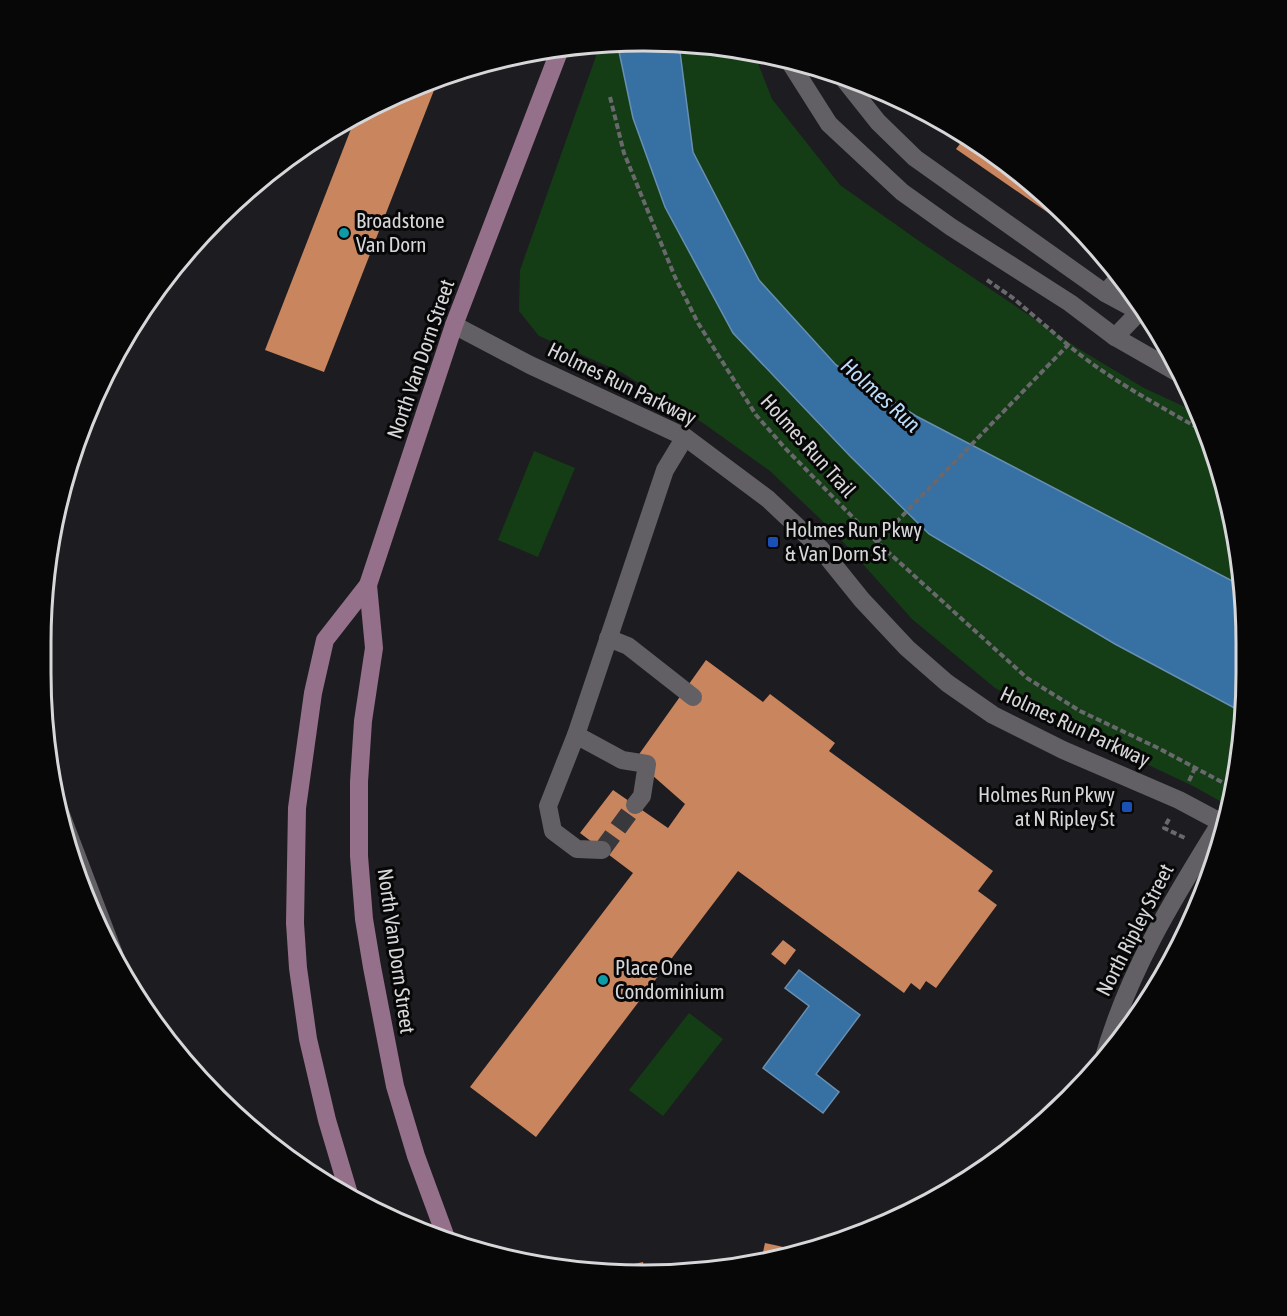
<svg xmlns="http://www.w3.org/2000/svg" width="1287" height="1316" font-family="'Asap Condensed',sans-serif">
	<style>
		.green { fill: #143d16 }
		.water { fill: #3770a2; stroke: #678fb2; stroke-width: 1.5 }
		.building { fill: #c8855e }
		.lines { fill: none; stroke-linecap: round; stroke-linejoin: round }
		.minor-tunnel { stroke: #39383c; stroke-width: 18; stroke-dasharray: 18 9; stroke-linecap: butt }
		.path { stroke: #69686c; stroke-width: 4; stroke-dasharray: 6 3; stroke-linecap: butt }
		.minor { stroke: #626065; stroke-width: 18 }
		.major { stroke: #94708a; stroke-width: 18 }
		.culture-dot { fill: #0f9aa8; stroke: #070708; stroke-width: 2 }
		.transit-dot { fill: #1a4fb4; stroke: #070708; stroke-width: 2 }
		.labels { text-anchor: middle; stroke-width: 6; stroke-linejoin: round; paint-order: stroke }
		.poi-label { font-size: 21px; fill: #d7d6d8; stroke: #070708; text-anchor: start }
		.street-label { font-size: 21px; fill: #d7d6d8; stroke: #070708 }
		.water-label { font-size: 22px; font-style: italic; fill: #bddcf9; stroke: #070708 }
		.rim { fill: none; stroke: #d7d6d8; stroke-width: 3 }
	</style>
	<rect width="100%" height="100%" fill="#1d1c20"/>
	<g class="green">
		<polygon points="601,42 617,42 633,118 665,207 733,333 850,456 930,534 1115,644 1242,712 1241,751 1229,806 1193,786 1091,738 995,688 912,619 836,534 770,471 703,423 621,372 539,336 519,311 520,270"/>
		<polygon points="679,44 723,46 754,53 772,99 840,185 919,241 1079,349 1144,388 1198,413 1226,488 1242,586 916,416 836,365 759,280 693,152"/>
		<polygon points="534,451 575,468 538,557 498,540"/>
		<polygon points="689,1013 723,1039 663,1116 629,1090"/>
	</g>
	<g class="water">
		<polygon points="617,42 679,44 693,152 759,280 836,365 916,416 1242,586 1245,604 1242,712 1115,644 929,534 850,456 733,333 665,207 633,118"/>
		<polygon points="799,970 860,1015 816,1074 839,1092 823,1113 763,1068 809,1006 785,988"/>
	</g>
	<g class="building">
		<polygon points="438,80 324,372 265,350 356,116 377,103"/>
		<polygon points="966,136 1041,190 1089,241 956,149"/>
		<polygon points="706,660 763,702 770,694 835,743 829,751 993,871 978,891 997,905 936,988 926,981 920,990 911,983 904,993 738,871 536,1137 470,1087 633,873 580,833 613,790 668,828 685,804 635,760"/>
		<polygon points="783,940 796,950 785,965 771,954"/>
		<polygon points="765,1243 779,1246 806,1253 761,1261"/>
		<polygon points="643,1262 645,1273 603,1272 602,1271"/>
	</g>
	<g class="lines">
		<polyline class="minor-tunnel" points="602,850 635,805"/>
		<g class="path">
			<polyline points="610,97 624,153 675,277 698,323 756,415 785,448 877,542 1027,678 1080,711 1158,748 1233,788"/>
			<polyline points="987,280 1013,298 1068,345"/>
			<path d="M877,542L1068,345C1110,380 1158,405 1205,432"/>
			<polyline points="1189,781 1195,768"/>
			<polyline points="1169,819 1164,828 1187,839"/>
		</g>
		<g class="minor">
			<polyline points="789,61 829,124 902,192 951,227 1070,303 1115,337 1185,377"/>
			<polyline points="839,73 878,122 915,158 1105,293 1146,315"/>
			<polyline points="1105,293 1121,276"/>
			<polyline points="454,325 530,365 685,437 768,499 820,548 862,600 907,648 947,683 993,715 1063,750 1179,800 1224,824"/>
			<polyline points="1115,337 1142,309"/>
			<polyline points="608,638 628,646 693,697"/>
			<polyline points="576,735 548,806 553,831 577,849 602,850"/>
			<polyline points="55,799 114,954"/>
			<polyline points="635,805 642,796 647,764 622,760 576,735 665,470 685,437"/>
			<path d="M1102,1064C1126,975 1173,899 1221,822"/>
		</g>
		<g class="major">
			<polyline points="368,585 374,648 363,721 359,782 359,856 364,919 372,967 395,1086 416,1156 448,1243"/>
			<polyline points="349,1194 327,1120 308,1039 298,968 295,923 297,808 313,693 325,640 368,585 454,325 560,49"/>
		</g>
	</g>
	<g class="culture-dot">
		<circle cx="344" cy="233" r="6"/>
		<circle cx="603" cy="980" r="6"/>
	</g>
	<g class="transit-dot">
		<rect x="767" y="536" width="12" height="12" rx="3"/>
		<rect x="1121" y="801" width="12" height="12" rx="3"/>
	</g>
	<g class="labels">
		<g class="poi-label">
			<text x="356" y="228">Broadstone<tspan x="356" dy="24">Van Dorn</tspan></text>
			<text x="785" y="537">Holmes Run Pkwy<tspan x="785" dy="24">&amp; Van Dorn St</tspan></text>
			<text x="1115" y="802" text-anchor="end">Holmes Run Pkwy<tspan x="1115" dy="24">at N Ripley St</tspan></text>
			<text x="615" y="975">Place One<tspan x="615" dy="24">Condominium</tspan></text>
		</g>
		<g class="street-label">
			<text transform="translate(421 359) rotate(-71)" y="7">North Van Dorn Street</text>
			<text transform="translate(622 384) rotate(26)" y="7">Holmes Run Parkway</text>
			<text transform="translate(808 446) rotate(48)" y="7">Holmes Run Trail</text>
			<text transform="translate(1075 727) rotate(25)" y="7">Holmes Run Parkway</text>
			<text transform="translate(1135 930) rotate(-63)" y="7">North Ripley Street</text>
			<text transform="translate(396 951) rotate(82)" y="7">North Van Dorn Street</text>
		</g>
		<g class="water-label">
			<text transform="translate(881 395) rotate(42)" y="8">Holmes Run</text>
		</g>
	</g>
	<path d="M0 0H1287V1316H0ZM643 51H644A592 592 0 0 1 1236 643V673A592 592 0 0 1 644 1265H643A592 592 0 0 1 51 673V643A592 592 0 0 1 643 51Z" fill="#070708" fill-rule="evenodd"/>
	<path class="rim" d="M643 51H644A592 592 0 0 1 1236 643V673A592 592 0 0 1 644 1265H643A592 592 0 0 1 51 673V643A592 592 0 0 1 643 51Z"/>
</svg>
